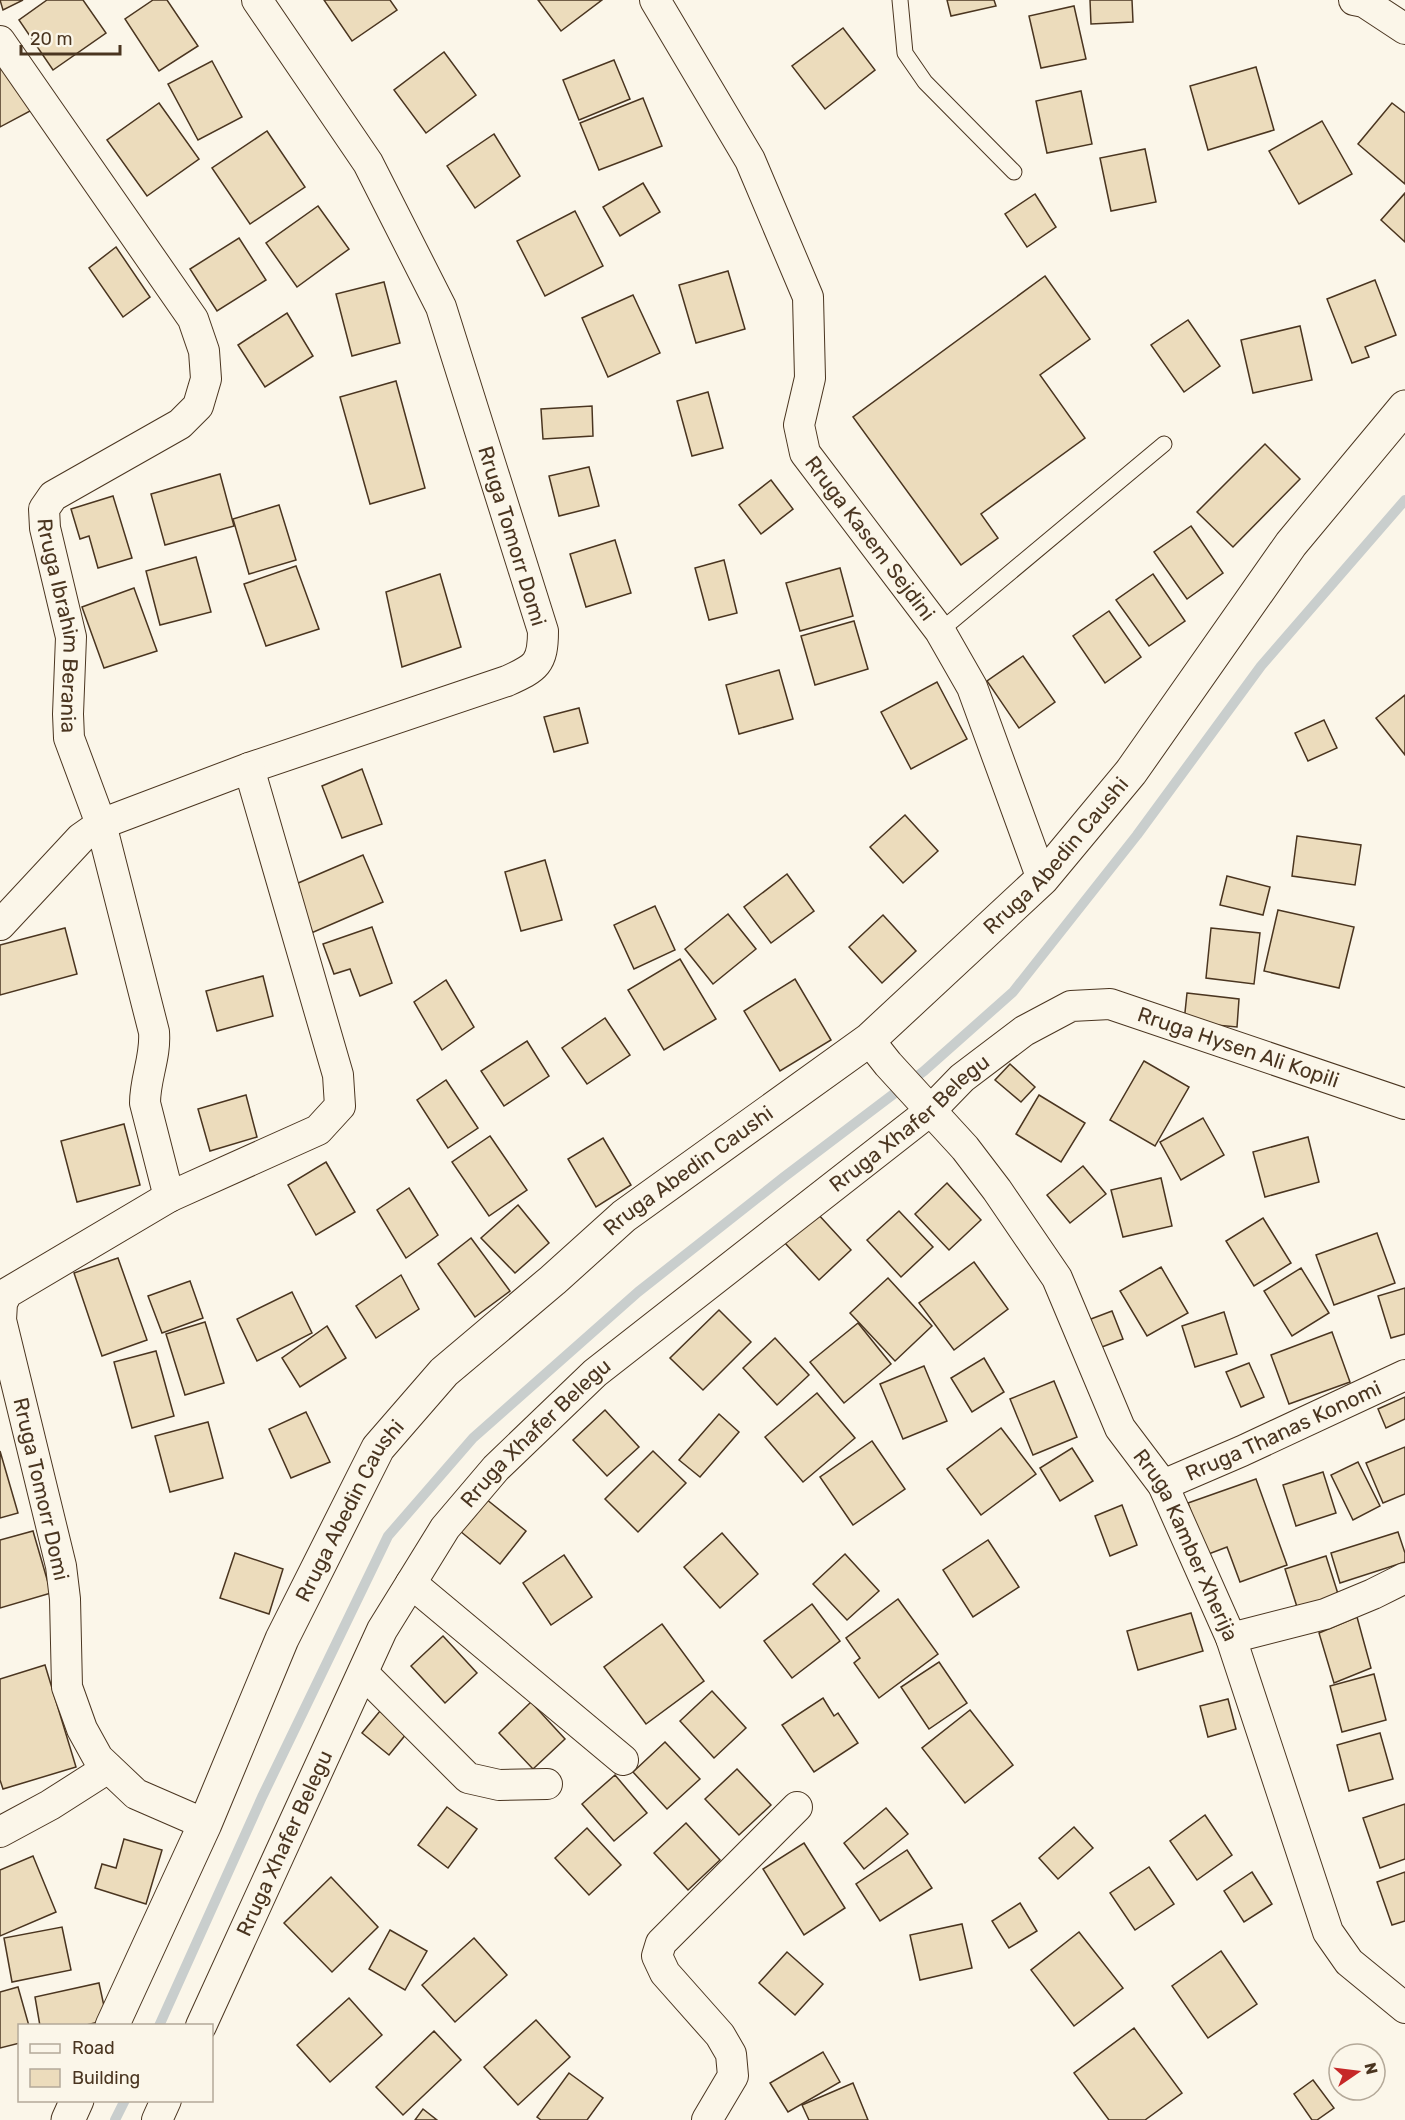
<svg xmlns="http://www.w3.org/2000/svg" width="1405" height="2120" font-family="Rubik,sans-serif">
	<style>
		.lines { fill: none; stroke-linecap: round; stroke-linejoin: round }
		.stream { stroke: #c9cecd; stroke-width: 10 }
		.building { fill: #ecdcbc; stroke: #4a3520; stroke-width: 1.5 }
		.lane-casing { stroke: #4a3520; stroke-width: 17 }
		.street-casing { stroke: #4a3520; stroke-width: 32 }
		.secondary-casing { stroke: #4a3520; stroke-width: 35 }
		.lane { stroke: #fbf6e9; stroke-width: 15 }
		.street { stroke: #fbf6e9; stroke-width: 30 }
		.secondary { stroke: #fbf6e9; stroke-width: 33 }
		.labels { text-anchor: middle; stroke-width: 4.5; stroke-linejoin: round; paint-order: stroke }
		.street-label { font-size: 21px; fill: #4a3520; stroke: #fbf6e9 }
	</style>
	<rect width="100%" height="100%" fill="#fbf6e9"/>
	<g class="lines">
		<g class="stream">
			<polyline points="159,2026 262,1797 388,1536 473,1438 638,1292 784,1177 924,1071 1013,992 1137,835 1261,666 1405,500"/>
			<polyline points="115,2120 125,2100"/>
		</g>
	</g>
	<g class="building">
		<polygon points="0,0 23,0 3,10"/>
		<polygon points="47,0 83,0 106,33 53,70 19,20"/>
		<polygon points="153,0 167,0 198,46 159,71 125,19"/>
		<polygon points="324,0 390,0 397,10 352,41"/>
		<polygon points="538,0 602,0 561,31"/>
		<polygon points="947,0 994,0 996,6 951,16"/>
		<polygon points="1090,0 1132,0 1133,22 1091,24"/>
		<polygon points="1074,6 1086,59 1041,68 1029,16"/>
		<polygon points="843,28 875,70 825,109 792,66"/>
		<polygon points="444,52 476,95 426,133 394,90"/>
		<polygon points="614,60 630,99 579,120 563,80"/>
		<polygon points="212,61 242,117 198,140 168,84"/>
		<polygon points="0,66 32,110 0,127"/>
		<polygon points="1256,67 1274,130 1208,150 1190,86"/>
		<polygon points="1081,91 1092,144 1047,153 1036,101"/>
		<polygon points="643,98 662,146 599,170 580,123"/>
		<polygon points="159,103 199,159 147,196 107,140"/>
		<polygon points="1392,103 1405,113 1405,184 1358,144"/>
		<polygon points="1322,121 1352,174 1299,204 1269,151"/>
		<polygon points="267,131 305,187 250,224 212,168"/>
		<polygon points="494,134 520,176 475,208 447,166"/>
		<polygon points="1145,149 1156,202 1111,211 1100,158"/>
		<polygon points="643,183 660,212 620,236 603,207"/>
		<polygon points="1405,193 1405,242 1381,220"/>
		<polygon points="1035,194 1056,227 1027,247 1005,214"/>
		<polygon points="318,206 349,249 297,287 266,243"/>
		<polygon points="575,211 603,266 545,296 517,241"/>
		<polygon points="239,238 266,280 217,311 190,269"/>
		<polygon points="116,247 150,297 123,317 89,268"/>
		<polygon points="728,271 745,329 696,343 679,285"/>
		<polygon points="1045,276 1090,339 1040,375 1085,438 981,514 998,538 961,565 853,417"/>
		<polygon points="1375,280 1396,335 1365,347 1369,357 1352,363 1327,299"/>
		<polygon points="384,282 400,343 352,356 336,294"/>
		<polygon points="633,295 660,353 608,377 582,318"/>
		<polygon points="287,313 313,356 265,387 238,345"/>
		<polygon points="1188,320 1220,366 1184,392 1151,345"/>
		<polygon points="1300,326 1312,380 1253,393 1241,340"/>
		<polygon points="396,381 425,488 370,504 340,397"/>
		<polygon points="708,392 723,448 692,456 677,401"/>
		<polygon points="592,406 593,436 543,439 541,409"/>
		<polygon points="1265,444 1300,479 1233,547 1197,512"/>
		<polygon points="589,467 599,506 559,516 549,476"/>
		<polygon points="220,474 234,526 165,545 151,494"/>
		<polygon points="771,480 793,509 761,534 739,505"/>
		<polygon points="113,496 132,558 98,568 89,536 80,539 71,509"/>
		<polygon points="279,505 296,560 249,574 233,519"/>
		<polygon points="1191,526 1223,573 1187,599 1154,552"/>
		<polygon points="615,540 631,593 586,607 570,554"/>
		<polygon points="196,557 211,612 160,625 146,571"/>
		<polygon points="724,560 737,613 709,620 695,568"/>
		<polygon points="296,566 319,629 266,646 244,584"/>
		<polygon points="840,568 853,616 800,631 786,583"/>
		<polygon points="440,574 461,647 402,667 386,592"/>
		<polygon points="1153,574 1185,621 1149,646 1116,600"/>
		<polygon points="134,588 157,651 104,668 82,607"/>
		<polygon points="1109,611 1141,657 1105,683 1073,636"/>
		<polygon points="854,621 868,669 815,685 801,636"/>
		<polygon points="1023,656 1055,702 1019,728 987,681"/>
		<polygon points="779,670 793,719 739,734 726,685"/>
		<polygon points="937,682 967,739 911,769 881,712"/>
		<polygon points="1405,695 1405,755 1376,718"/>
		<polygon points="579,708 588,743 554,752 544,717"/>
		<polygon points="1324,720 1337,748 1308,761 1295,733"/>
		<polygon points="362,769 382,824 342,838 322,786"/>
		<polygon points="905,815 938,851 903,883 870,847"/>
		<polygon points="1297,836 1361,845 1355,885 1292,876"/>
		<polygon points="363,855 383,902 309,934 289,887"/>
		<polygon points="545,860 562,920 521,931 505,872"/>
		<polygon points="787,874 814,911 771,943 744,907"/>
		<polygon points="1227,876 1270,887 1263,915 1220,905"/>
		<polygon points="655,906 675,950 634,969 614,925"/>
		<polygon points="1278,910 1354,927 1339,988 1264,971"/>
		<polygon points="728,914 756,949 713,984 685,949"/>
		<polygon points="883,915 916,951 882,983 849,947"/>
		<polygon points="372,927 392,983 360,996 350,969 334,974 323,944"/>
		<polygon points="65,928 77,974 0,995 0,945"/>
		<polygon points="1211,928 1260,933 1254,984 1206,978"/>
		<polygon points="680,959 716,1019 664,1050 628,990"/>
		<polygon points="263,976 273,1016 217,1031 206,991"/>
		<polygon points="795,979 831,1040 780,1071 744,1011"/>
		<polygon points="446,980 474,1027 442,1050 414,1002"/>
		<polygon points="1187,993 1239,999 1237,1027 1184,1022"/>
		<polygon points="605,1018 630,1055 587,1084 562,1048"/>
		<polygon points="527,1041 549,1076 504,1106 481,1071"/>
		<polygon points="1144,1061 1189,1087 1155,1146 1110,1120"/>
		<polygon points="1010,1064 1035,1087 1021,1102 995,1080"/>
		<polygon points="446,1080 478,1128 448,1148 417,1100"/>
		<polygon points="246,1095 257,1137 210,1151 198,1109"/>
		<polygon points="1039,1095 1085,1123 1061,1162 1016,1134"/>
		<polygon points="1203,1118 1224,1155 1181,1180 1160,1142"/>
		<polygon points="124,1124 140,1185 77,1202 61,1141"/>
		<polygon points="490,1136 527,1190 489,1216 452,1162"/>
		<polygon points="1308,1137 1319,1182 1265,1197 1253,1152"/>
		<polygon points="603,1138 631,1185 596,1207 568,1159"/>
		<polygon points="326,1162 355,1212 316,1235 288,1185"/>
		<polygon points="1083,1166 1106,1194 1070,1223 1047,1195"/>
		<polygon points="1161,1178 1172,1226 1123,1237 1111,1190"/>
		<polygon points="947,1183 981,1220 949,1250 915,1214"/>
		<polygon points="409,1188 438,1235 406,1258 377,1210"/>
		<polygon points="518,1205 549,1243 515,1273 481,1238"/>
		<polygon points="899,1211 933,1247 901,1277 867,1240"/>
		<polygon points="817,1213 851,1250 819,1280 785,1243"/>
		<polygon points="1263,1218 1291,1263 1254,1286 1226,1241"/>
		<polygon points="1377,1233 1395,1283 1334,1305 1316,1255"/>
		<polygon points="471,1238 510,1291 475,1317 438,1264"/>
		<polygon points="118,1258 147,1340 102,1356 74,1273"/>
		<polygon points="974,1262 1008,1309 954,1350 919,1303"/>
		<polygon points="1161,1267 1188,1313 1147,1336 1120,1291"/>
		<polygon points="1301,1268 1329,1313 1292,1336 1264,1291"/>
		<polygon points="401,1275 419,1309 376,1338 356,1306"/>
		<polygon points="888,1278 932,1326 895,1361 850,1313"/>
		<polygon points="190,1281 203,1318 162,1333 148,1296"/>
		<polygon points="1405,1288 1405,1334 1391,1338 1378,1296"/>
		<polygon points="292,1292 312,1333 257,1361 237,1319"/>
		<polygon points="719,1310 751,1342 703,1390 670,1358"/>
		<polygon points="1112,1311 1123,1339 1094,1350 1083,1322"/>
		<polygon points="1224,1312 1237,1354 1195,1367 1182,1326"/>
		<polygon points="205,1322 224,1383 185,1395 166,1334"/>
		<polygon points="858,1323 891,1364 844,1403 810,1362"/>
		<polygon points="327,1326 346,1358 300,1387 282,1358"/>
		<polygon points="1332,1332 1350,1382 1289,1404 1271,1355"/>
		<polygon points="775,1338 809,1375 777,1405 743,1368"/>
		<polygon points="156,1351 174,1416 132,1428 114,1362"/>
		<polygon points="984,1358 1004,1392 972,1412 951,1378"/>
		<polygon points="1249,1363 1264,1397 1241,1407 1226,1372"/>
		<polygon points="924,1366 947,1421 903,1439 880,1384"/>
		<polygon points="1054,1381 1077,1437 1033,1455 1010,1399"/>
		<polygon points="817,1393 855,1438 803,1482 765,1437"/>
		<polygon points="1405,1397 1405,1419 1386,1428 1378,1409"/>
		<polygon points="605,1410 639,1447 607,1476 573,1440"/>
		<polygon points="306,1412 330,1462 291,1478 269,1429"/>
		<polygon points="719,1414 739,1432 700,1477 679,1460"/>
		<polygon points="208,1422 223,1478 170,1492 155,1436"/>
		<polygon points="1001,1428 1036,1474 981,1515 947,1469"/>
		<polygon points="872,1441 905,1489 853,1525 820,1477"/>
		<polygon points="1405,1447 1405,1494 1383,1503 1366,1463"/>
		<polygon points="1072,1448 1093,1481 1060,1501 1040,1468"/>
		<polygon points="0,1451 18,1513 0,1518"/>
		<polygon points="653,1451 686,1483 638,1532 605,1499"/>
		<polygon points="1358,1462 1380,1506 1353,1520 1331,1475"/>
		<polygon points="1323,1472 1336,1513 1296,1526 1283,1485"/>
		<polygon points="1256,1479 1287,1565 1240,1582 1227,1547 1206,1555 1188,1503"/>
		<polygon points="486,1499 526,1531 500,1564 460,1531"/>
		<polygon points="1122,1505 1137,1545 1110,1556 1095,1516"/>
		<polygon points="33,1531 51,1593 0,1608 0,1540"/>
		<polygon points="1398,1532 1405,1553 1405,1562 1340,1583 1331,1553"/>
		<polygon points="722,1533 758,1574 720,1608 684,1567"/>
		<polygon points="988,1540 1019,1587 973,1617 943,1570"/>
		<polygon points="235,1553 283,1569 269,1614 220,1598"/>
		<polygon points="845,1554 879,1591 847,1620 813,1584"/>
		<polygon points="564,1555 592,1597 551,1625 523,1583"/>
		<polygon points="1326,1556 1339,1597 1298,1610 1285,1569"/>
		<polygon points="898,1599 938,1654 879,1698 854,1663 860,1658 846,1638"/>
		<polygon points="812,1604 840,1641 792,1678 764,1641"/>
		<polygon points="1191,1613 1203,1651 1138,1670 1127,1631"/>
		<polygon points="1357,1617 1371,1668 1334,1683 1319,1633"/>
		<polygon points="662,1624 704,1681 646,1724 604,1667"/>
		<polygon points="443,1636 477,1673 445,1703 411,1666"/>
		<polygon points="939,1662 967,1703 929,1729 901,1687"/>
		<polygon points="45,1665 76,1767 3,1789 0,1780 0,1679"/>
		<polygon points="1374,1674 1386,1720 1342,1732 1330,1686"/>
		<polygon points="712,1691 746,1728 714,1758 680,1721"/>
		<polygon points="823,1698 834,1716 838,1713 858,1743 814,1772 782,1725"/>
		<polygon points="1228,1699 1236,1729 1208,1737 1200,1706"/>
		<polygon points="531,1702 565,1739 533,1769 499,1733"/>
		<polygon points="970,1710 1013,1765 965,1803 922,1748"/>
		<polygon points="380,1711 407,1733 389,1755 362,1733"/>
		<polygon points="1380,1733 1393,1779 1349,1791 1337,1745"/>
		<polygon points="665,1742 700,1779 667,1809 633,1772"/>
		<polygon points="737,1769 771,1805 739,1835 705,1799"/>
		<polygon points="615,1775 647,1813 614,1841 582,1804"/>
		<polygon points="1405,1804 1405,1859 1380,1868 1363,1818"/>
		<polygon points="447,1807 477,1829 448,1868 418,1845"/>
		<polygon points="886,1808 908,1834 864,1869 844,1843"/>
		<polygon points="1205,1815 1232,1855 1197,1880 1170,1841"/>
		<polygon points="686,1823 720,1860 688,1890 654,1853"/>
		<polygon points="1074,1827 1093,1848 1058,1879 1039,1858"/>
		<polygon points="587,1828 621,1865 589,1895 555,1858"/>
		<polygon points="124,1839 162,1850 146,1904 95,1888 102,1864 116,1868"/>
		<polygon points="804,1843 845,1908 804,1935 763,1869"/>
		<polygon points="907,1850 932,1888 880,1921 856,1884"/>
		<polygon points="33,1856 56,1912 0,1936 0,1870"/>
		<polygon points="1149,1867 1174,1904 1135,1930 1110,1893"/>
		<polygon points="1252,1872 1272,1904 1244,1922 1224,1891"/>
		<polygon points="1405,1872 1405,1921 1392,1925 1377,1882"/>
		<polygon points="331,1877 378,1927 332,1972 284,1923"/>
		<polygon points="1020,1903 1037,1931 1009,1948 992,1921"/>
		<polygon points="962,1924 972,1968 920,1980 910,1935"/>
		<polygon points="62,1927 71,1970 12,1982 4,1938"/>
		<polygon points="390,1930 427,1951 405,1990 369,1969"/>
		<polygon points="1079,1932 1123,1988 1074,2026 1031,1970"/>
		<polygon points="474,1938 507,1975 455,2022 422,1985"/>
		<polygon points="1221,1951 1257,2004 1208,2038 1172,1986"/>
		<polygon points="787,1952 823,1984 795,2015 759,1983"/>
		<polygon points="99,1983 107,2020 82,2026 40,2026 35,1997"/>
		<polygon points="18,1987 29,2026 20,2026 20,2043 0,2048 0,1992"/>
		<polygon points="349,1998 382,2035 330,2082 297,2045"/>
		<polygon points="536,2020 570,2057 518,2105 484,2067"/>
		<polygon points="1134,2028 1182,2093 1145,2120 1109,2120 1074,2073"/>
		<polygon points="434,2031 461,2060 403,2115 376,2087"/>
		<polygon points="823,2052 840,2082 788,2112 770,2083"/>
		<polygon points="569,2073 603,2098 587,2120 541,2120 537,2117"/>
		<polygon points="1313,2080 1334,2108 1317,2120 1312,2120 1294,2094"/>
		<polygon points="853,2083 868,2120 809,2120 802,2105"/>
		<polygon points="423,2109 437,2120 415,2120"/>
	</g>
	<g class="lines">
		<defs>
			<g id="lane">
				<polyline points="900,0 905,53 925,82 1014,172"/>
				<polyline points="940,631 1164,444"/>
			</g>
			<g id="street">
				<path id="s1" d="M655,0L750,160L808,297L810,378L799,425L805,453L940,631L972,687L1042,879"/>
				<polyline points="1354,0 1364,2 1405,29"/>
				<path id="s2" d="M0,41L193,319L204,351L206,379L198,406L180,424L53,496L44,509L45,528L71,637L68,714L69,738L101,824L154,1032C156,1057 145,1078 145,1103L169,1197"/>
				<path d="M0,925L81,838L101,824L249,768L507,681C536,668 543,664 543,631L441,307L368,163L257,0"/>
				<path id="s3" d="M869,1040L888,1064L965,1148L997,1190L1057,1278L1120,1428L1163,1485L1231,1638L1328,1932L1349,1962L1405,2008"/>
				<path id="s4" d="M1163,1485L1242,1451L1405,1375"/>
				<polyline points="411,1583 623,1760"/>
				<polyline points="1231,1638 1325,1614 1373,1594 1405,1578"/>
				<polyline points="363,1673 468,1778 499,1785 547,1784"/>
				<polyline points="205,1824 136,1794 98,1758 82,1729 67,1687 65,1599 61,1566 1,1320 2,1303 7,1293 169,1197 318,1130 340,1106 338,1075 249,768"/>
				<polyline points="0,1832 50,1805 108,1768"/>
				<path id="s5" d="M201,2026L382,1630L445,1528L496,1468L595,1373L930,1111L962,1078L1024,1031L1071,1006L1110,1004L1405,1104"/>
				<polyline points="157,2120 166,2100"/>
				<polyline points="707,2120 733,2076 731,2054 720,2035 665,1973 657,1956 661,1943 797,1807"/>
			</g>
			<g id="secondary">
				<path id="s6" d="M112,2026L205,1824L282,1639L378,1448L444,1372L553,1280L624,1216L869,1040L1042,879L1131,772L1291,544L1405,407"/>
				<polyline points="68,2120 77,2100"/>
			</g>
		</defs>
		<use href="#lane" class="lane-casing"/>
		<use href="#street" class="street-casing"/>
		<use href="#secondary" class="secondary-casing"/>
		<use href="#lane" class="lane"/>
		<use href="#street" class="street"/>
		<use href="#secondary" class="secondary"/>
	</g>
	<g class="labels">
		<g class="street-label">
			<text transform="translate(512 536) rotate(73)" y="7">Rruga Tomorr Domi</text>
			<text dy="7" stroke="none"><textPath href="#s1" startOffset="600">Rruga Kasem Sejdini</textPath></text>
			<text dy="7" stroke="none"><textPath href="#s2" startOffset="734">Rruga Ibrahim Berania</textPath></text>
			<text dy="7" stroke="none"><textPath href="#s6" startOffset="1540">Rruga Abedin Caushi</textPath></text>
			<text dy="7" stroke="none"><textPath href="#s5" startOffset="1548">Rruga Hysen Ali Kopili</textPath></text>
			<text dy="7" stroke="none"><textPath href="#s5" startOffset="1173">Rruga Xhafer Belegu</textPath></text>
			<text dy="7" stroke="none"><textPath href="#s6" startOffset="1054">Rruga Abedin Caushi</textPath></text>
			<text dy="7" stroke="none"><textPath href="#s4" startOffset="132">Rruga Thanas Konomi</textPath></text>
			<text dy="7" stroke="none"><textPath href="#s5" startOffset="687">Rruga Xhafer Belegu</textPath></text>
			<text transform="translate(41 1489) rotate(77)" y="7">Rruga Tomorr Domi</text>
			<text dy="7" stroke="none"><textPath href="#s6" startOffset="568">Rruga Abedin Caushi</textPath></text>
			<text dy="7" stroke="none"><textPath href="#s3" startOffset="602">Rruga Kamber Xherija</textPath></text>
			<text dy="7" stroke="none"><textPath href="#s5" startOffset="201">Rruga Xhafer Belegu</textPath></text>
		</g>
	</g>
	<rect x="18" y="2024" width="195" height="78" fill="#fbf6e9" stroke="#b4a999" stroke-width="1.5"/>
	<rect x="30" y="2044" width="30" height="9" fill="#fbf6e9" stroke="#b4a999" stroke-width="1.5"/>
	<text x="72" y="2054" font-size="18" fill="#4a3520">Road</text>
	<rect x="30" y="2069" width="30" height="18" fill="#ecdcbc" stroke="#b4a999" stroke-width="1.5"/>
	<text x="72" y="2084" font-size="18" fill="#4a3520">Building</text>
	<g transform="translate(1357 2072) rotate(76)"><circle r="28" fill="#fbf6e9" stroke="#b4a999" stroke-width="1.5"/>
	<path d="M0-4.5L10 22L0 15L-10 22Z" fill="#c62828"/>
	<text y="-9" font-size="16" font-weight="bold" text-anchor="middle" fill="#4a3520">N</text>
	</g>
	<path d="M21 45v9h99v-9" fill="none" stroke="#4a3520" stroke-width="3"/>
	<text x="30" y="45" font-size="18" fill="#4a3520" stroke="#fbf6e9" stroke-width="4.5" paint-order="stroke">20 m</text>
</svg>
